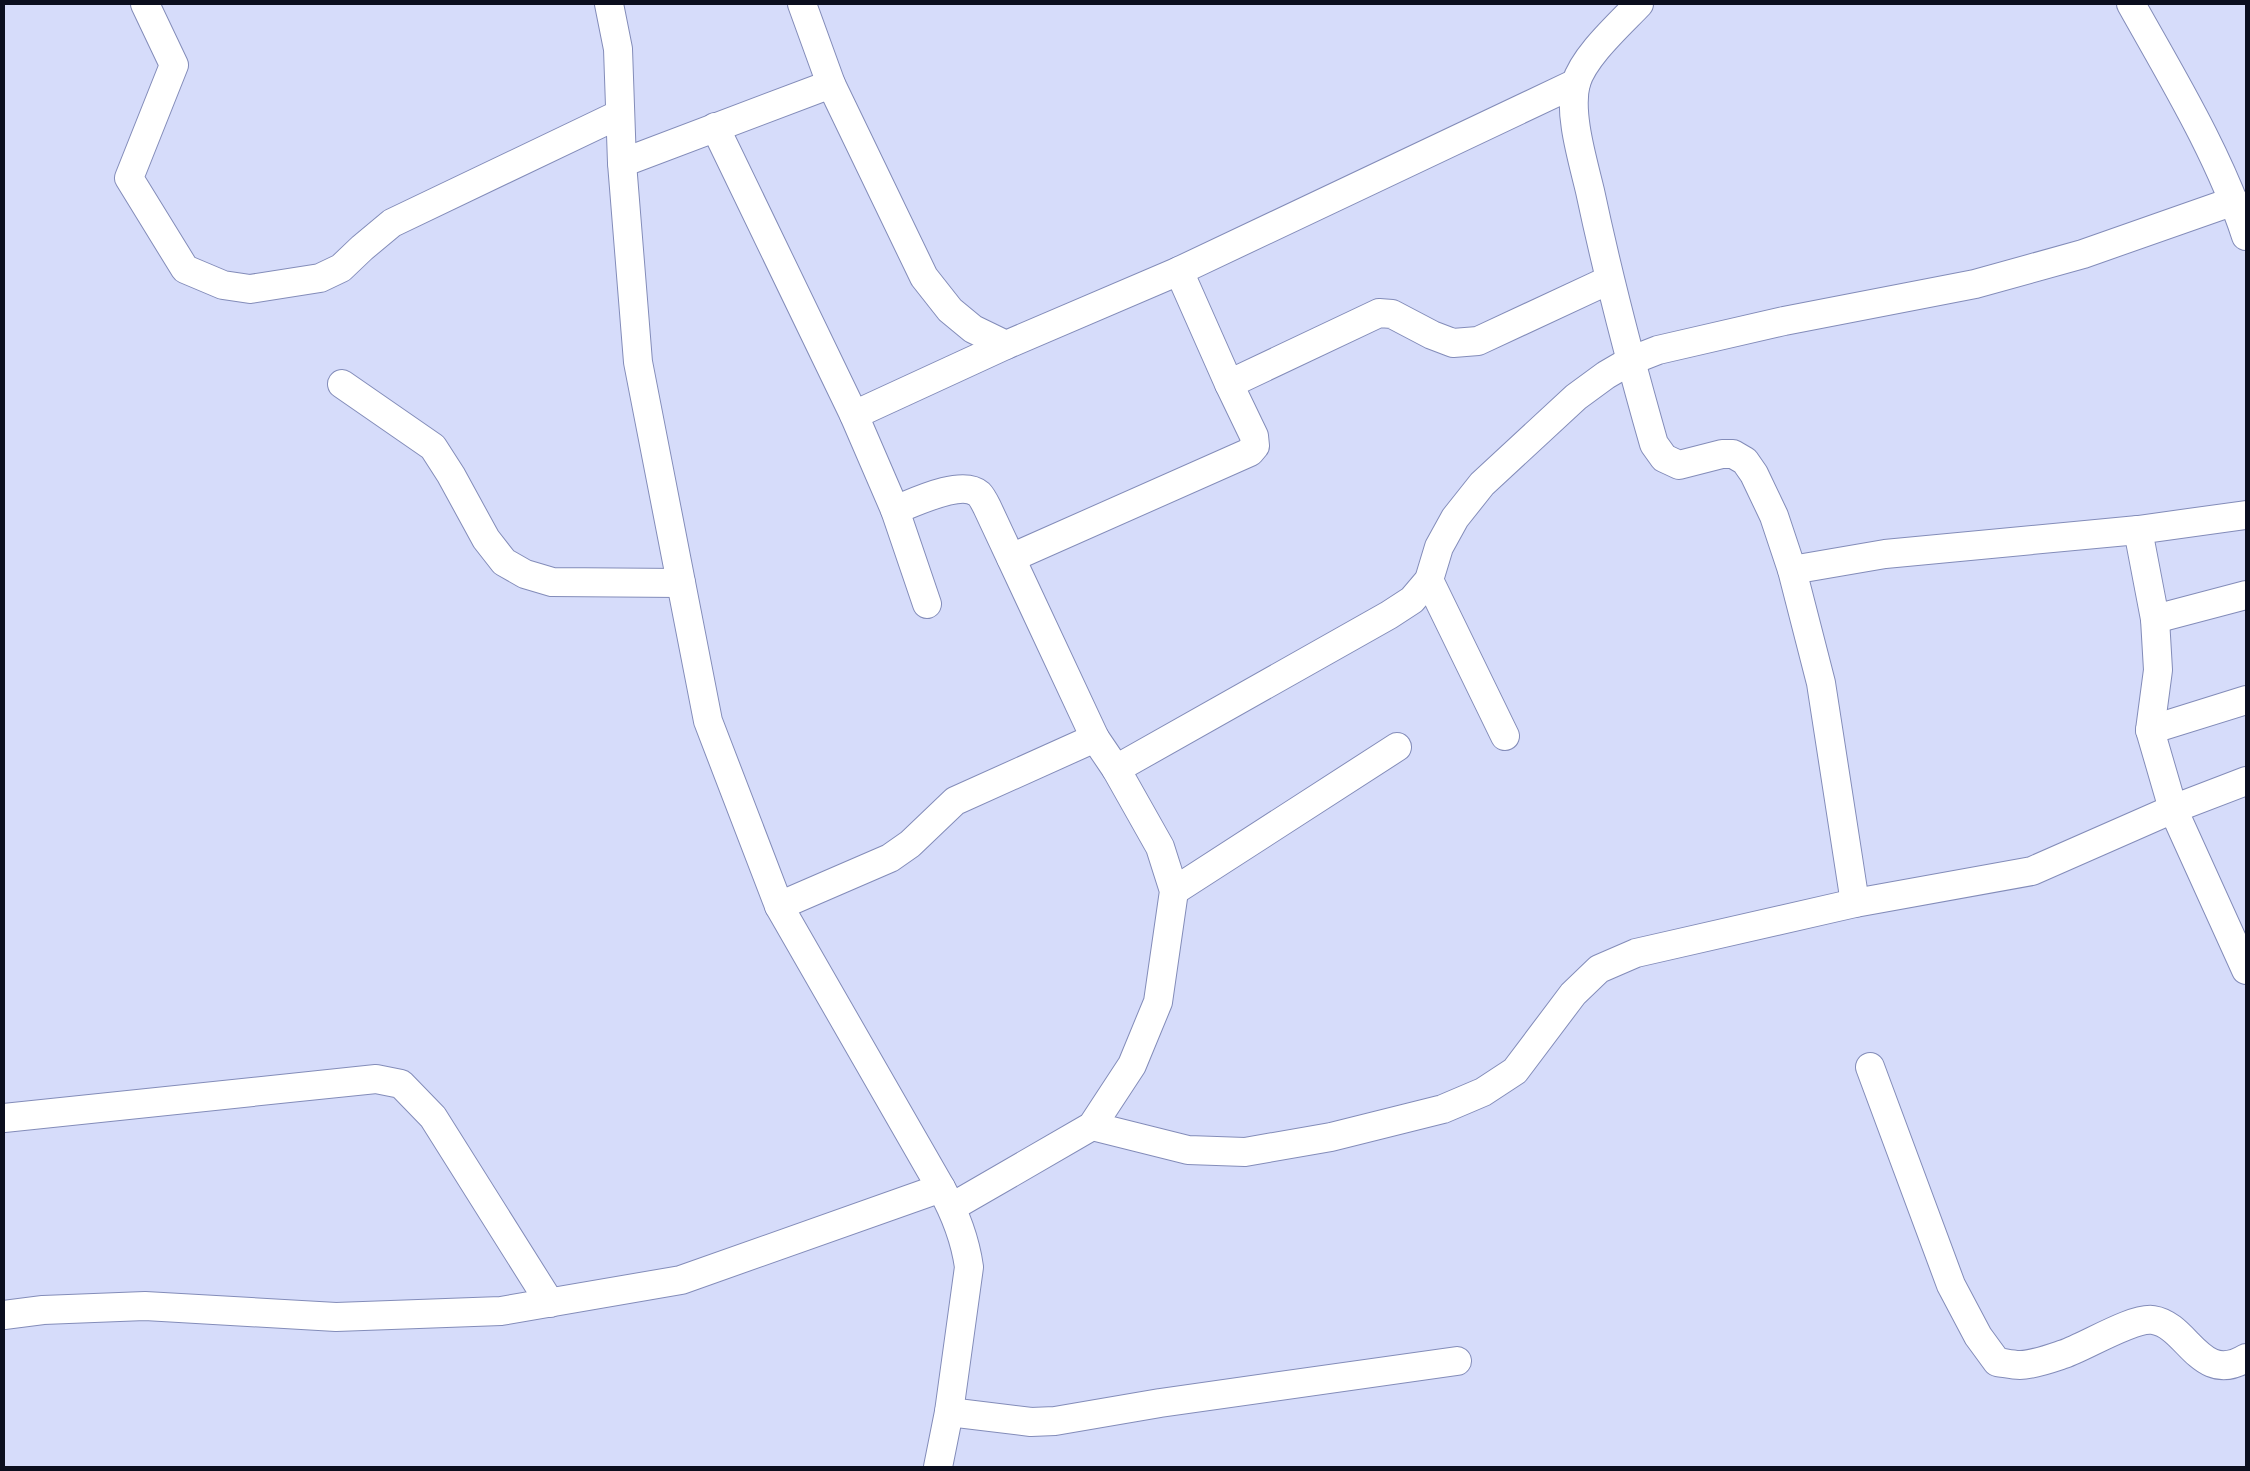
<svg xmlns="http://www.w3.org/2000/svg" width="2250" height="1471" font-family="Manrope,sans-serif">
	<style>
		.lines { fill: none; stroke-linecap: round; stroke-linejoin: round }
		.minor-casing { stroke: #838cb9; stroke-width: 30 }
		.major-casing { stroke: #838cb9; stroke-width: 30 }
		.minor { stroke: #fff; stroke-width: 28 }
		.major { stroke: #fff; stroke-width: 28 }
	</style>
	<rect width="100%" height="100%" fill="#d6dcfa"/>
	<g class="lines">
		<defs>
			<g id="minor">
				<polyline points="145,4 174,65 129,178 185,269 223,285 250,289 320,278 341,268 362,248 392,223 620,114"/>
				<polyline points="802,4 831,84"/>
				<path d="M1639,4C1620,24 1584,56 1576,83C1568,113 1583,161 1590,191C1608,276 1630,360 1654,444L1664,458L1679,465L1722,454H1733L1745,461L1754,474L1774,516L1792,570L1821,683L1855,903"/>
				<path d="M2131,4C2173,79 2219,154 2246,236"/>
				<polyline points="715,127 854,415 895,510 927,604"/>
				<polyline points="622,163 831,84 924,277 950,310 973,329 1006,345 1179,271 1576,83"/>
				<polyline points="1179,271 1229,384 1379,313 1392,314 1432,335 1453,343 1478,341 1609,280"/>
				<polyline points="342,384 433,447 451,475 486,539 504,562 525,574 552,582 681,583"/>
				<polyline points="854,415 1006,345"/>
				<path d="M895,510C913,503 962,479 979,494C982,497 985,503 987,507L1095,738"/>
				<polyline points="2138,530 2155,619 2246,595"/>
				<polyline points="1011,558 1250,452 1255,446 1254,436 1229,384"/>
				<polyline points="1792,570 1885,554 2138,530 2246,515"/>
				<polyline points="1429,580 1505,736"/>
				<polyline points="2246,700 2150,730 2173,809 2246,970"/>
				<polyline points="2150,730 2158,670 2155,619"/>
				<polyline points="1174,891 1397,747"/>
				<polyline points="779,906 890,858 910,844 955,801 1095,738 1116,769"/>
				<path d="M1870,1067L1951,1285L1978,1336L1997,1362C2005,1363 2012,1365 2020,1365C2033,1365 2052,1358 2064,1354C2085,1347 2133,1317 2153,1320C2188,1325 2200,1386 2246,1358"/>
				<polyline points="4,1118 376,1079 401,1084 433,1117 550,1303"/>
				<polyline points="1092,1126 1188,1150 1245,1152 1331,1137 1443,1109 1483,1092 1515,1071 1573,994 1599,969 1636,953 1855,903 2032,871 2173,809 2246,781"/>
				<polyline points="952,1207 1092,1126 1132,1065 1158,1002 1174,891 1160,847 1116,769 1389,615 1412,600 1429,580 1439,547 1455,518 1482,484 1576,397 1606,375 1630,361 1658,350 1784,321 1975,284 2083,254 2234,201"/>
				<polyline points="4,1315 43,1310 145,1306 336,1317 501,1311 681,1280 941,1188"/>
				<polyline points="949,1412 1031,1422 1055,1421 1160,1403 1457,1361"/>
			</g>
			<path id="major" d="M609,4L618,49L622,163L638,362L708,721L779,906L941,1188C955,1213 965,1239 969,1267L949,1412L938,1467"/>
		</defs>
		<use href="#minor" class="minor-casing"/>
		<use href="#major" class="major-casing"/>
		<use href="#minor" class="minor"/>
		<use href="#major" class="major"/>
	</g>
	<rect width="2250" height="1471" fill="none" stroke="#0b0e1e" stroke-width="10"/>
</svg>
